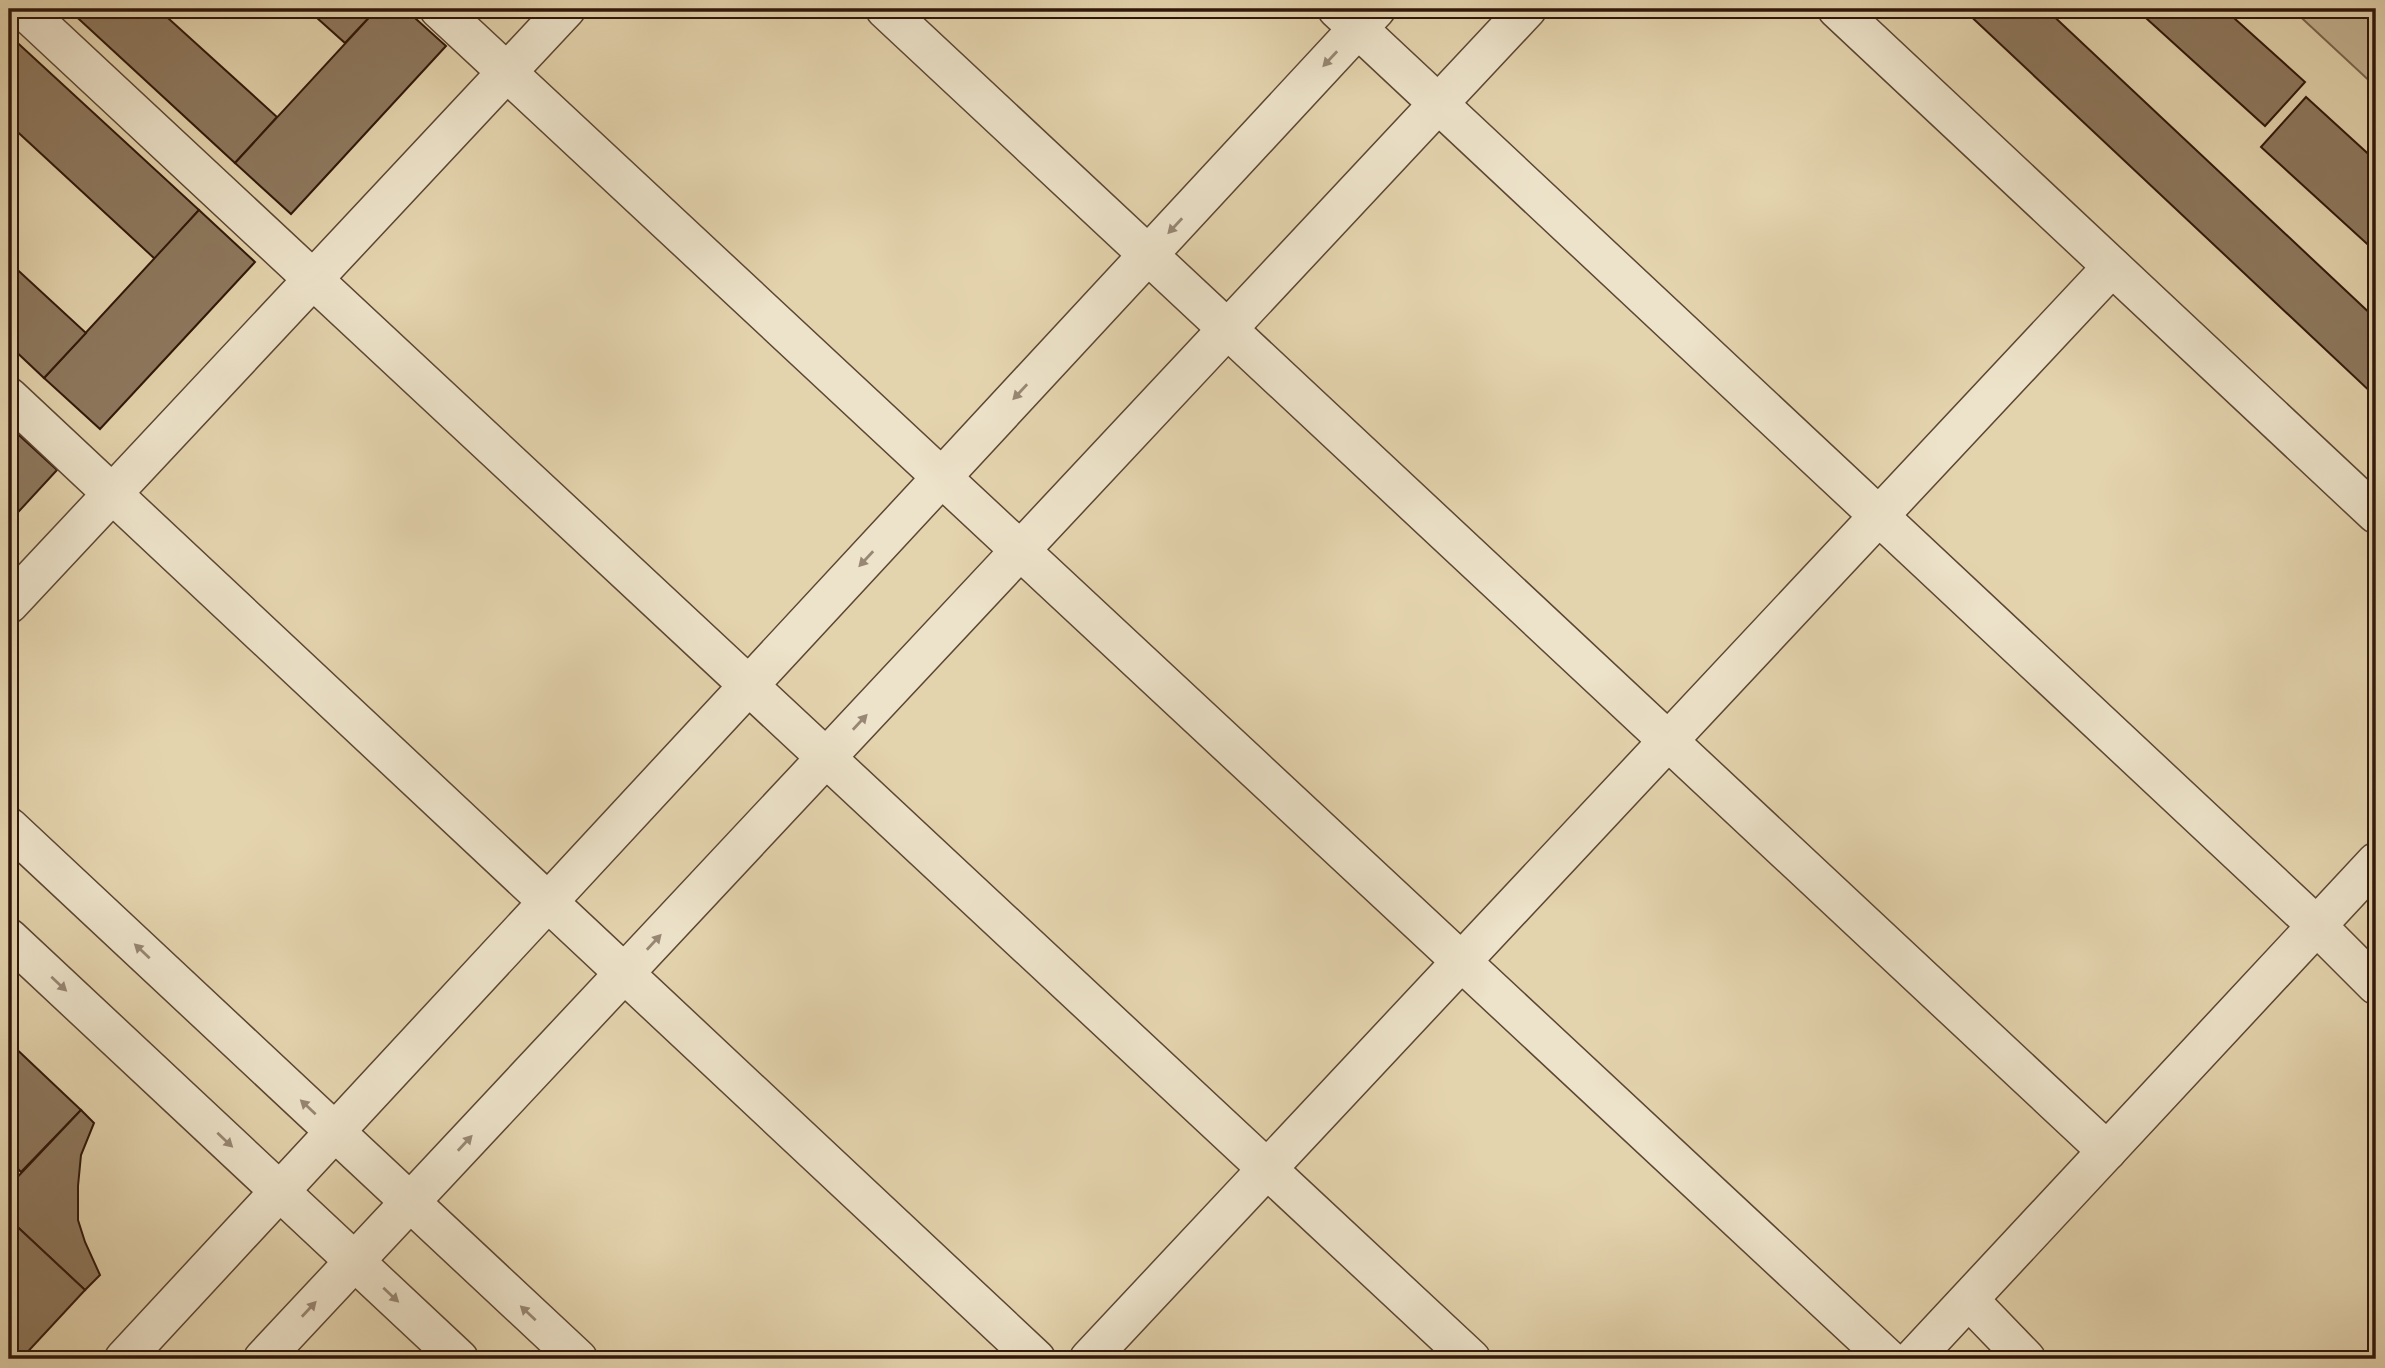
<svg xmlns="http://www.w3.org/2000/svg" width="2385" height="1368" font-family="'IM FELL Great Primer',serif">
	<style>
		.green { fill: #c5b492; stroke: #7a664e; stroke-width: 2 }
		.building { fill: #8e795f; stroke: #30170a; stroke-width: 2 }
		.lines { fill: none; stroke-linecap: round; stroke-linejoin: round }
		.minor-casing { stroke: #5d4633; stroke-width: 41 }
		.minor { stroke: #ede3ca; stroke-width: 38 }
		.oneway { fill: #988774 }
	</style>
	<rect width="100%" height="100%" fill="#e4d4ae"/>
	<filter id="stains"><feTurbulence type="fractalNoise" baseFrequency=".00286" numOctaves="4"/><feColorMatrix values="0 0 0 0 .2 0 0 0 0 .09 0 0 0 0 .02 0 0 0 .5 -.17"/></filter>
	<radialGradient id="worn" r=".72"><stop offset=".6" stop-color="#630" stop-opacity="0"/><stop offset="1" stop-color="#630" stop-opacity=".3"/></radialGradient>
	<polygon class="green" points="2292,9 2376,9 2376,87"/>
	<g class="building">
		<polygon points="68,9 158,9 277,117 235,163"/>
		<polygon points="307,9 377,9 345,43"/>
		<polygon points="377,9 405,9 446,46 291,214 235,163"/>
		<polygon points="1963,9 2046,9 2376,319 2376,397"/>
		<polygon points="2136,9 2224,9 2305,82 2265,126"/>
		<polygon points="9,35 199,210 155,259 9,124"/>
		<polygon points="2306,97 2376,161 2376,252 2261,147"/>
		<polygon points="199,210 255,262 100,429 44,378"/>
		<polygon points="9,262 86,333 44,378 9,345"/>
		<polygon points="9,426 57,470 9,522"/>
		<polygon points="9,1042 81,1110 21,1172 9,1160"/>
		<polygon points="81,1110 94,1123 81,1155 78,1186 78,1220 85,1242 100,1275 85,1290 9,1219 9,1186"/>
		<polygon points="9,1219 85,1290 21,1359 13,1359 9,1355"/>
	</g>
	<g class="lines">
		<defs>
			<g id="minor">
				<polyline points="23,9 1471,1359"/>
				<polyline points="439,9 1888,1359"/>
				<polyline points="885,9 2107,1151"/>
				<polyline points="1337,9 2317,926 2376,985"/>
				<polyline points="1837,9 2376,514"/>
				<polyline points="9,397 1036,1359"/>
				<polyline points="9,604 566,9"/>
				<polyline points="9,827 578,1359"/>
				<polyline points="9,938 459,1359"/>
				<polyline points="1969,1300 2026,1359"/>
				<polyline points="124,1359 1376,9"/>
				<polyline points="263,1359 1527,9"/>
				<polyline points="1089,1359 2112,267"/>
				<polyline points="1913,1359 2376,862"/>
			</g>
		</defs>
		<use href="#minor" class="minor-casing"/>
		<use href="#minor" class="minor"/>
	</g>
	<defs><path id="oneway-solid" d="M-6-.8H1V-3.2L6.5 0L1 3.2V.8H-6Z" transform="scale(1.75)"/></defs>
	<g class="oneway">
		<use href="#oneway-solid" transform="translate(1330 59) rotate(133)"/>
		<use href="#oneway-solid" transform="translate(1175 226) rotate(133)"/>
		<use href="#oneway-solid" transform="translate(1020 392) rotate(133)"/>
		<use href="#oneway-solid" transform="translate(866 559) rotate(133)"/>
		<use href="#oneway-solid" transform="translate(860 722) rotate(-47)"/>
		<use href="#oneway-solid" transform="translate(654 942) rotate(-47)"/>
		<use href="#oneway-solid" transform="translate(142 951) rotate(-137)"/>
		<use href="#oneway-solid" transform="translate(59 984) rotate(43)"/>
		<use href="#oneway-solid" transform="translate(308 1107) rotate(-137)"/>
		<use href="#oneway-solid" transform="translate(225 1140) rotate(43)"/>
		<use href="#oneway-solid" transform="translate(465 1143) rotate(-47)"/>
		<use href="#oneway-solid" transform="translate(391 1295) rotate(43)"/>
		<use href="#oneway-solid" transform="translate(309 1309) rotate(-47)"/>
		<use href="#oneway-solid" transform="translate(528 1313) rotate(-137)"/>
	</g>
	<rect width="2385" height="1368" fill="none" stroke="#e4d4ae" stroke-width="35"/>
	<rect x="10" y="10" width="2364" height="1347" fill="none" stroke="#30170a" stroke-width="3.5"/>
	<rect x="18" y="18" width="2350" height="1333" fill="none" stroke="#30170a" stroke-width="2"/>
	<rect width="100%" height="100%" filter="url(#stains)"/>
	<rect width="100%" height="100%" fill="url(#worn)"/>
</svg>
